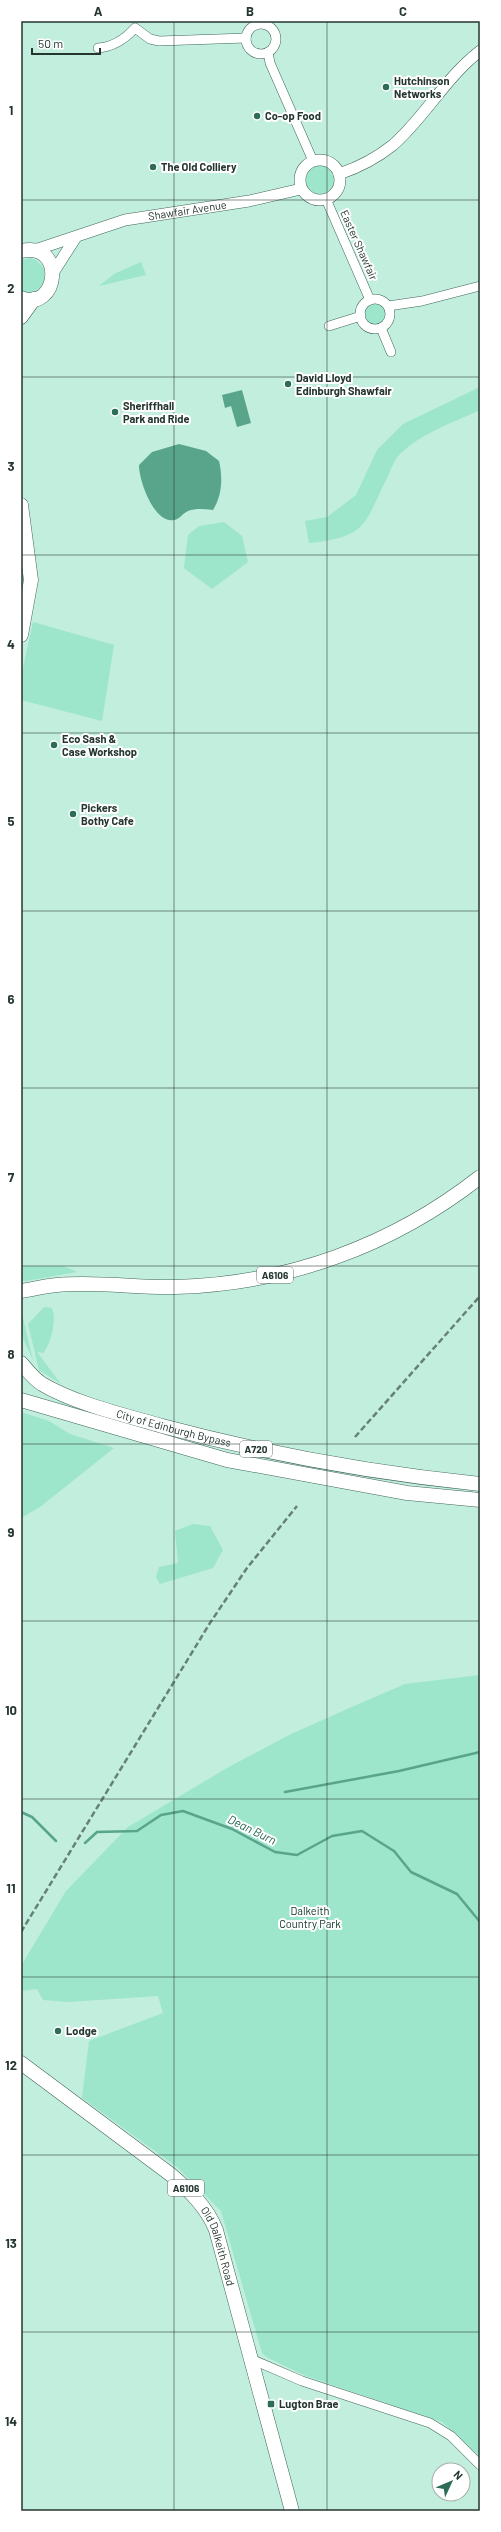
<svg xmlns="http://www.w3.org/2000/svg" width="501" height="2532" font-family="Barlow,sans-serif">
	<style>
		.green { fill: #9de5cb }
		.water { fill: #58a58c }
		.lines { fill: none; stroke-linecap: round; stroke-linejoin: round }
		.stream { stroke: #58a58c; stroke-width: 2.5 }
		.minor-casing { stroke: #406759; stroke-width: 10 }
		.tertiary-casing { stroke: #406759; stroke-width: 12 }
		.primary-casing { stroke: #406759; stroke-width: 15 }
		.trunk-casing { stroke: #406759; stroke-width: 15 }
		.minor { stroke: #fff; stroke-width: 9 }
		.tertiary { stroke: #fff; stroke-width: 11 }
		.primary { stroke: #fff; stroke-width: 14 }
		.trunk { stroke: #fff; stroke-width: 14 }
		.rail { stroke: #668277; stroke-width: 2.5; stroke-dasharray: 6 3; stroke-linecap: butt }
		.grid { fill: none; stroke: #253630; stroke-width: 1; stroke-opacity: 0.55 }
		.poi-dot { fill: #2d6c58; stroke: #fff; stroke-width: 1.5 }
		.labels { text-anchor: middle; stroke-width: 4; stroke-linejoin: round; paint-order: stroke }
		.shield { fill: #fff; stroke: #66726e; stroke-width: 1 }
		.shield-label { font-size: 10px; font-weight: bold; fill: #253630 }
		.poi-label { font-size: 11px; font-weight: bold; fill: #253630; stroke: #fff; text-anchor: start }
		.street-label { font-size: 11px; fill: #253630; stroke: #fff }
		.park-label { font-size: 11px; fill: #0b3126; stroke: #fff }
		.water-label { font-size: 12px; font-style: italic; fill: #256250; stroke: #fff }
		.neatline { fill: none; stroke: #253630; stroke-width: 1.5 }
		.grid-label { font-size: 13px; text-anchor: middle; font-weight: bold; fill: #253630 }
	</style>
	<rect width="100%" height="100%" fill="#c2eedd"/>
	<g class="green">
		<circle cx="320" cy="179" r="15"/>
		<path d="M31,258L36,260L44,268V283C38,291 30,294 21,291V260Z"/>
		<polygon points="141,262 146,275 99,286 114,274"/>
		<circle cx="375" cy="314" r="10"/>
		<path d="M480,387V410C452,423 422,433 400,454C394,460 391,469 388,476C364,523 369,537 309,543L305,521L327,517L356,495L377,450L403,424Z"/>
		<polygon points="224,522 242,536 248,562 212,589 184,568 188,535 199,526"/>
		<polygon points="33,622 114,645 102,721 21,700 21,677"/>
		<polygon points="21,1266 63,1266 77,1272 26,1281 21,1280"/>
		<path d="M44,1307L52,1308C57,1320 51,1344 43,1353L37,1352L61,1384L39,1370L28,1324Z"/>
		<polygon points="21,1314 22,1314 33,1360 21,1334"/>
		<polygon points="21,1412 49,1421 70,1434 114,1448 40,1507 21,1518"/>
		<polygon points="193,1524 210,1526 223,1550 213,1568 160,1584 156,1577 159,1567 178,1563 175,1531"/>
		<polygon points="480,1675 480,2457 442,2422 306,2376 268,2358 262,2353 221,2211 177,2167 82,2098 89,2041 163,2013 158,1996 68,2002 43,2000 37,1989 21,1991 21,1966 66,1891 128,1827 227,1768 289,1735 354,1706 405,1684"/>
	</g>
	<g class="water">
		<polygon points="242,390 251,423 237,427 231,406 225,408 222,395"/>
		<path d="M179,444L206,451L219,461C223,478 222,496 213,510C205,509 196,508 188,511C181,514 179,522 169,520C152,517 139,480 139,465L152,452Z"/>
	</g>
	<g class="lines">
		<g class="stream">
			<polyline points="285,1792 399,1771 480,1752"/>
			<polyline points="21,1812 32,1817 56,1841"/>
			<polyline points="85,1843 97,1832 137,1831 161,1815 183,1811 232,1829 275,1852 297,1855 332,1836 362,1831 394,1851 411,1872 457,1894 480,1922"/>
		</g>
		<defs>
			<g id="minor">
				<circle cx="261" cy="39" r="15"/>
				<path d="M98,48C113,47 125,39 135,28L150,39L159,41L246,38"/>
				<polyline points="268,52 270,63 313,161"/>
				<polyline points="326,199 370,300"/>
				<circle cx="375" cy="314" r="15"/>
				<polyline points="388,306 422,301 480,286"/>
				<polyline points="329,326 361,316"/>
				<polyline points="381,328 391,352"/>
				<polyline points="251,2359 302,2381 430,2423 451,2436 480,2465"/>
			</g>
			<g id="tertiary">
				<circle cx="320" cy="180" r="20"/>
				<path d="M339,174C357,168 378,157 393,145C425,117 446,77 480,51"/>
				<path id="s1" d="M35,250L125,220L249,201L301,189"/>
				<polyline points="53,273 76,237"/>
			</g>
			<g id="primary">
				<path d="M21,251C67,241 58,313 21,298"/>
				<polyline points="21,317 34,299"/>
				<polyline points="21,505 31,580 21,635"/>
				<path d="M21,1291C33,1289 45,1286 57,1285C96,1281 136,1288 175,1287C287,1284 392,1246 480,1177"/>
				<path id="s2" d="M21,2063L170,2174C189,2190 207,2207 216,2230L292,2511"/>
			</g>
			<g id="trunk">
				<path id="s3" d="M21,1363C27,1370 34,1379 42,1384C76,1404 124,1415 162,1426C267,1454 372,1473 480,1484"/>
				<polyline points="21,1400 227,1460 407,1493 480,1500"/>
			</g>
		</defs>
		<use href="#minor" class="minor-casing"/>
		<use href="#tertiary" class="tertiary-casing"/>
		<use href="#primary" class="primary-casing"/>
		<use href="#trunk" class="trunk-casing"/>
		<use href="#minor" class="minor"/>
		<use href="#tertiary" class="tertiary"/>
		<use href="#primary" class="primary"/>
		<use href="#trunk" class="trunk"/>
		<g class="rail">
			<polyline points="355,1437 480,1296"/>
			<polyline points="21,1932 210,1623 247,1568 297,1506"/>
		</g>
	</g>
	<path class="grid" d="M174,21V2511M327,21V2511M21,200H480M21,377H480M21,555H480M21,733H480M21,911H480M21,1088H480M21,1266H480M21,1444H480M21,1621H480M21,1799H480M21,1977H480M21,2155H480M21,2332H480"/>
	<g class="poi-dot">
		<circle cx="386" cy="87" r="4"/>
		<circle cx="257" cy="116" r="4"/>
		<circle cx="153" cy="167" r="4"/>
		<circle cx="288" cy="384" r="4"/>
		<circle cx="115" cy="412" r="4"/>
		<circle cx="54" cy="745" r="4"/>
		<circle cx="73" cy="814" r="4"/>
		<circle cx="58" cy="2031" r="4"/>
		<rect x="267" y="2400" width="8" height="8" rx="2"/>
	</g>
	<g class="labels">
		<g class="shield">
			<rect x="257" y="1267" width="36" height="16" rx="3"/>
			<rect x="240" y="1441" width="32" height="16" rx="3"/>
			<rect x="168" y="2180" width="36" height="16" rx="3"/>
		</g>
		<g class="shield-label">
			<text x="275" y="1279">A6106</text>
			<text x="256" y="1453">A720</text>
			<text x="186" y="2192">A6106</text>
		</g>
		<g class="poi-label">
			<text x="394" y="85">Hutchinson<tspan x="394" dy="13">Networks</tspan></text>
			<text x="265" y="120">Co-op Food</text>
			<text x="161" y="171">The Old Colliery</text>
			<text x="296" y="382">David Lloyd<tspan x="296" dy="13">Edinburgh Shawfair</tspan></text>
			<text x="123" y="410">Sheriffhall<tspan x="123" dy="13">Park and Ride</tspan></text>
			<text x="62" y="743">Eco Sash &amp;<tspan x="62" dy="13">Case Workshop</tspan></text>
			<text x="81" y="812">Pickers<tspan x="81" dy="13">Bothy Cafe</tspan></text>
			<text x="66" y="2035">Lodge</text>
			<text x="279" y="2408">Lugton Brae</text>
		</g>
		<g class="street-label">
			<text dy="4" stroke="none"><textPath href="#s1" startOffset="158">Shawfair Avenue</textPath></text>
			<text transform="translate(359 245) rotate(66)" y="4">Easter Shawfair</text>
			<text dy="4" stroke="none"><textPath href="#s3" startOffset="169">City of Edinburgh Bypass</textPath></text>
			<text dy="4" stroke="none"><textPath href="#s2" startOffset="275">Old Dalkeith Road</textPath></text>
		</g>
		<g class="park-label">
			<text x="310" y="1915">Dalkeith<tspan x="310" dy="13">Country Park</tspan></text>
		</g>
		<g class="water-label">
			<text transform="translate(252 1830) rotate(26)" y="4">Dean Burn</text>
		</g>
	</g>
	<rect width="501" height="2532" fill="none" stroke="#ffffff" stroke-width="44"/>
	<g transform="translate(451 2482) rotate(46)"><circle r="19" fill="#ffffff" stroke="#a8afac"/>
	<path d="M0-3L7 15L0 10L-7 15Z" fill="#2d6c58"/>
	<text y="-6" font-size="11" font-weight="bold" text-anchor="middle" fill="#253630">N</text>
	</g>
	<path d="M32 48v6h68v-6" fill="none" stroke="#253630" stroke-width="2"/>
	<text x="38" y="48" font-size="12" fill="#253630" stroke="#ffffff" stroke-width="3" paint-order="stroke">50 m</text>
	<rect x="22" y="22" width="457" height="2488" class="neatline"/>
	<g class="grid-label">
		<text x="98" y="16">A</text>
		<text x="250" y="16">B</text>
		<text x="403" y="16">C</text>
		<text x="11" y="115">1</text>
		<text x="11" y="293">2</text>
		<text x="11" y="471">3</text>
		<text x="11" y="649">4</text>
		<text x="11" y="826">5</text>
		<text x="11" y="1004">6</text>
		<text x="11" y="1182">7</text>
		<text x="11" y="1359">8</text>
		<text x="11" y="1537">9</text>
		<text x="11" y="1715">10</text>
		<text x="11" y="1893">11</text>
		<text x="11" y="2070">12</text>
		<text x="11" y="2248">13</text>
		<text x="11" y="2426">14</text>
	</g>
</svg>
